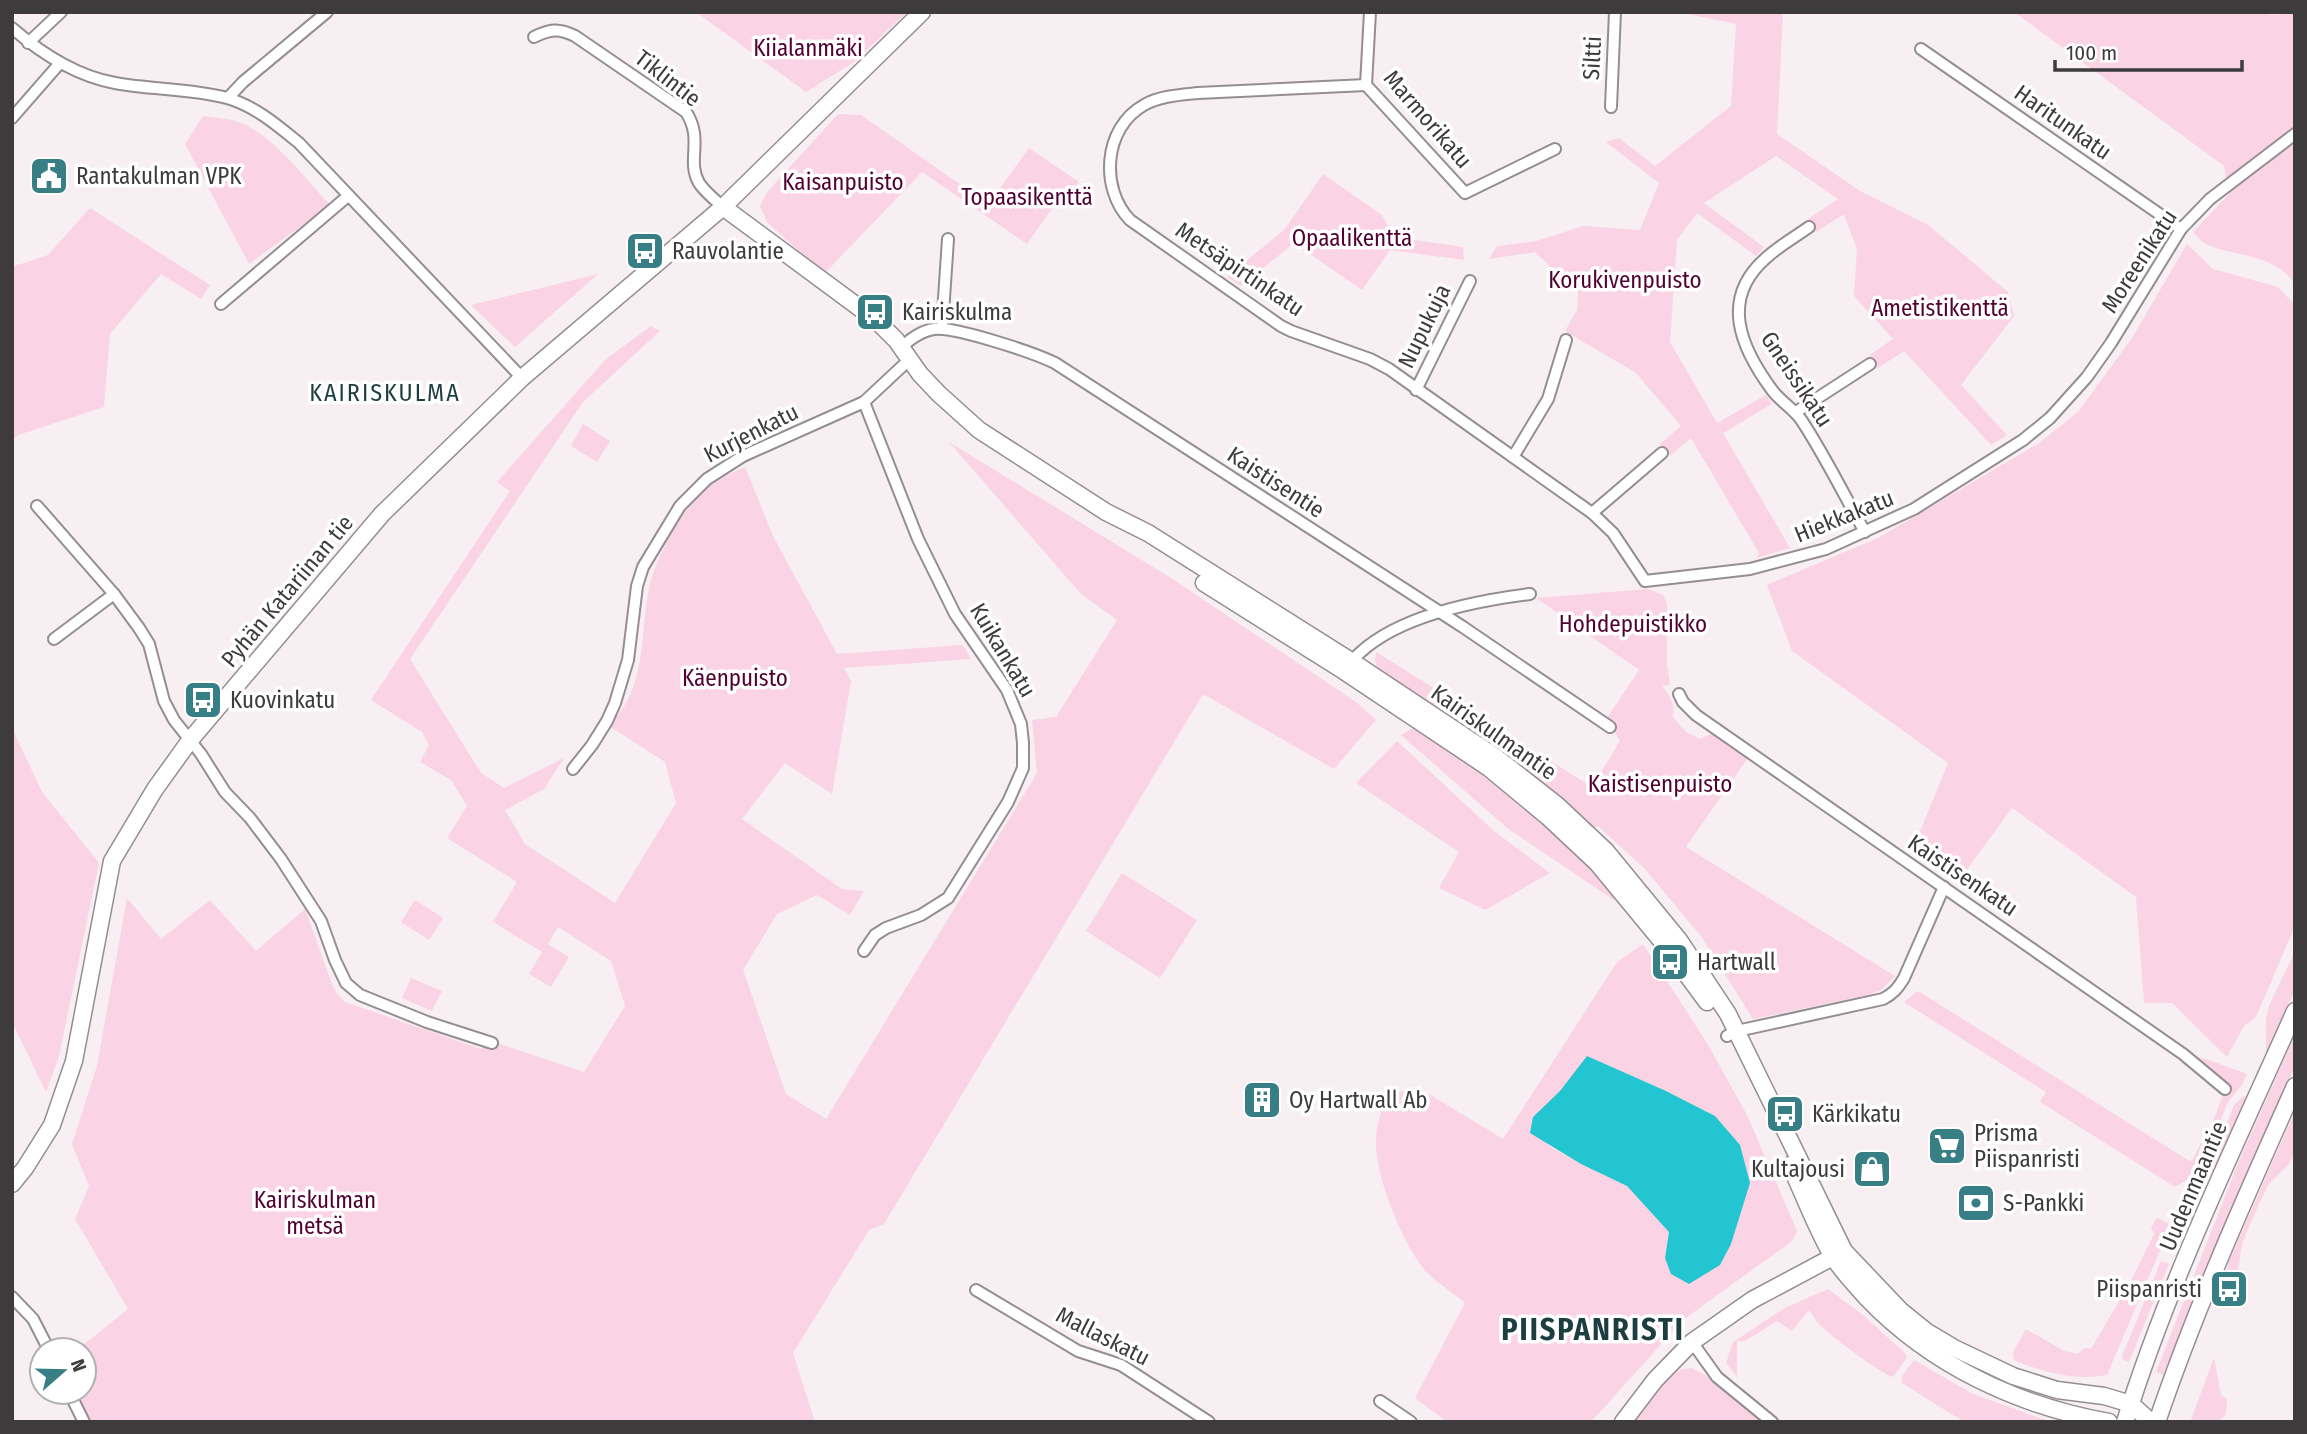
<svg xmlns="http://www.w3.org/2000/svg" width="2307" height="1434" font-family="'Fira Sans Condensed',sans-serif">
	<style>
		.green { fill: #fad4e4; fill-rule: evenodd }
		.water { fill: #23c5d0 }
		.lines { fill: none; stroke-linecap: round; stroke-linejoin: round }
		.street-casing { stroke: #958e91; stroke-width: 14 }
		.secondary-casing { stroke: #958e91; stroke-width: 19 }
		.street { stroke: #fff; stroke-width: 10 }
		.secondary { stroke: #fff; stroke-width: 16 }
		.labels { text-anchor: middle; stroke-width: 7; stroke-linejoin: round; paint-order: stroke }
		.park-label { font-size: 23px; fill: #510032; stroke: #fff }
		.street-label { font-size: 23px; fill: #3e3b3c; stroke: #fff }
		.poi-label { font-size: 23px; fill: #3e3b3c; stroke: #fff; text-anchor: start }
		.neighbourhood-label { font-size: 24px; letter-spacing: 2px; fill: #1c3e41; stroke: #fff }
		.district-label { font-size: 30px; font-weight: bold; letter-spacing: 2px; fill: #1c3e41; stroke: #fff }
	</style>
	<rect width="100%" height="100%" fill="#f7eff2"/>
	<g class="green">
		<polygon points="696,12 907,12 854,62 806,92"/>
		<polygon points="1678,12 1785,12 1783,13 1777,134 1860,191 1928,225 2008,292 2014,316 1961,385 2007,435 1991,445 1904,351 1878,368 1870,355 1893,339 1854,296 1857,249 1844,214 1816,232 1808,219 1838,199 1776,156 1704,203 1764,247 1756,256 1697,213 1677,240 1670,342 1717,423 1766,395 1772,404 1723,433 1790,548 1756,558 1759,553 1691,438 1670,456 1660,444 1681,426 1636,373 1565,331 1577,310 1578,293 1535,252 1489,259 1497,246 1537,241 1583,226 1640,230 1659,183 1606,142 1619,138 1655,166 1731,106 1736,24"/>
		<path d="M2014,12H2268L2271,15L2295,13V285C2278,254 2234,257 2206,244C2201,241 2197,236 2193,232L2229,194L2224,166Z"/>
		<polygon points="838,114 861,115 958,183 971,191 993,198 1029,148 1079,182 1072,192 1063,193 1027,244 922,172 824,274 767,222 760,206 768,191"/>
		<path d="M203,116C214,118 226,118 236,121C272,133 305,178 330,205L249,264L185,144Z"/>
		<polygon points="1323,174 1382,215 1394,237 1463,247 1464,260 1390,250 1362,290 1294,243 1241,286 1227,277 1285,229"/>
		<polygon points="90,208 210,285 201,299 161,274 110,334 104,407 18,435 12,440 12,267 48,255"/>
		<polygon points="2187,244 2213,269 2278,287 2295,305 2295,926 2256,1017 2244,1026 2227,1057 2172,1003 2144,1003 2136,897 2012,808 1960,879 1914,846 1948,763 1792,651 1767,585 1878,538 2039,443 2078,412 2132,338"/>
		<polygon points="598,274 515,347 471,305"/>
		<path d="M651,326L660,331L583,402L410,659L481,773L504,788L564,758L544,789L505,810L525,844L615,903L676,803L665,762L609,726C617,716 625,707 630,695C645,663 642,618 650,584C657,555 682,511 703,491C714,479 730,474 745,467L773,536L837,654L963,645L971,659L844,668L851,681L832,794L785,763L742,819L842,889L864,891L850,915L817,895L777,914L743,970L786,1094L826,1119L1037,773L1032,720L1056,717L1117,620L1081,594L949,442L1171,578L1356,702L1376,720L1334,769L1203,694L884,1224L869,1230L793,1353L815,1422H89L72,1392H84V1350H77L128,1309L75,1219L89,1186L72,1144L97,1066L127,898L161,939L210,900L256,951L305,909L332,984L337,994L345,1002L481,1049L488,1040L584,1072L625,1006L611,961L558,927L548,944L569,957L551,987L529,974L542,952L493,922L517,882L447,838L467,806L451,780L420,762L429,745L422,732L371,700L510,491L497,482L606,359Z"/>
		<polygon points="583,424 610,441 597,462 571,446"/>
		<path d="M1648,589L1663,595L1667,604V664L1670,685L1662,686C1670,696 1675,703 1673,717L1686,732L1700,739L1711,734L1747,759L1686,847L1895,976L1881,990L1869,995L1753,1019L1701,936L1644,868L1598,826L1593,828L1487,740L1379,671L1375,662L1376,652L1592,787L1620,741L1607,718L1639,670L1536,598Z"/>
		<polygon points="12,728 42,792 99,863 59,1056 46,1092 12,1022"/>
		<polygon points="1411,729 1420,730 1467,761 1552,827 1618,894 1614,900 1507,828 1401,735"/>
		<polygon points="1397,741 1494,831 1550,873 1485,910 1439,888 1459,852 1356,783"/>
		<polygon points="1122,873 1197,920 1160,978 1086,931"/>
		<polygon points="415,900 443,918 429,940 401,922"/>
		<path d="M1643,944L1707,1043L1747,1115L1797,1231L1792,1241L1683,1320L1591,1422H1447L1415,1398L1465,1303C1451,1291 1430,1279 1420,1264C1400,1235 1378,1182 1376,1147C1375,1130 1380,1114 1386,1099L1409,1088L1429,1094L1503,1139L1617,962ZM1587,1057L1666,1091L1715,1116L1739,1215L1731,1244L1665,1258L1670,1232L1627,1186L1550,1147L1533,1117L1560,1091Z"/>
		<polygon points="2295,951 2295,990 2266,1053 2266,1020 2269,1006"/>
		<polygon points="411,978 442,991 432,1011 402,998"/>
		<polygon points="1918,991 2191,1162 2213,1121 2224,1093 2191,1056 2206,1059 2247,1074 2242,1085 2228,1102 2200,1172 2175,1187 2040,1102 2046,1092 1904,1002"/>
		<polygon points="2295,1034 2295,1066 2163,1375 2156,1372 2237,1166"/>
		<polygon points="2244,1096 2246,1097 2223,1152 2198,1198 2193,1196 2219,1144 2234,1105"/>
		<polygon points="2295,1111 2295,1154 2289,1164 2269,1184 2258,1206 2242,1244 2237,1278 2229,1274 2227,1269 2229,1261"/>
		<path d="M2157,1218L2171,1225L2107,1375C2077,1381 2041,1372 2014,1360L2013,1352L2026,1329L2064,1351L2078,1354L2084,1348L2091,1349L2133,1277L2154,1234L2151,1227Z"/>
		<polygon points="2161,1261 2169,1264 2129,1362 2122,1359 2122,1356"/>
		<path d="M1828,1289L1863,1315L1906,1354L1907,1358L1893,1377C1878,1372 1831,1336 1819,1324C1815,1320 1812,1314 1809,1310L1792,1331L1777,1321L1745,1341H1737V1377L1726,1363L1733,1342L1785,1308Z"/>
		<polygon points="2214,1358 2221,1395 2227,1399 2226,1414 2219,1422 2190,1422"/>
		<polygon points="1914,1360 1973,1394 2051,1422 1964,1422 1902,1383 1902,1376"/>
		<path d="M1692,1368L1709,1377L1763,1422H1629C1646,1401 1664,1369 1692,1368Z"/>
	</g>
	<polygon class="water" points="1587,1056 1666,1091 1715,1116 1740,1145 1750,1183 1731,1244 1720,1265 1689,1284 1671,1274 1665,1258 1669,1232 1627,1186 1581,1164 1530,1133 1533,1117 1560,1091"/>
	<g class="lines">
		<defs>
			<g id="street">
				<polyline points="1370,12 1366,85 1465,193 1555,149"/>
				<path d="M12,28C42,54 76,76 115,83C152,90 190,88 227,98C255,106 277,125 299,143L522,378"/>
				<path d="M534,37C550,29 559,28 575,36L686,112C704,140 686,160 699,183C705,192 715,200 723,207"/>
				<polyline points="28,43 61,12"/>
				<polyline points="1921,49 2181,229"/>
				<path d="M1366,85L1198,93C1179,95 1160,96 1144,105C1103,128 1100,189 1130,220L1281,326L1291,331L1370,359L1389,369L1592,513L1613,533L1645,581L1750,569L1826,549L1914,509L2023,440L2050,418L2087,377L2111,343L2181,229L2210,199L2295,134"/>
				<polyline points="228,98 243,82 327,12"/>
				<polyline points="1611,107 1615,12"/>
				<polyline points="12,118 60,63"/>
				<path d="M1809,227C1795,237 1779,246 1766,258C1719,299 1741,348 1772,390C1781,402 1794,409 1802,421C1825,456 1844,495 1865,532"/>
				<polyline points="221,304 348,196"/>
				<polyline points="942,328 948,239"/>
				<path d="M901,347C911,339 921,331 934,329C954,326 1035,353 1055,363L1463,627L1610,727"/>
				<polyline points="1416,390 1470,281"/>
				<polyline points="1796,412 1870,364"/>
				<polyline points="1513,457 1548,399 1566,340"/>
				<polyline points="37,506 114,594 139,628 149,644 164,701 174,720 201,754 225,792 250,818 281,859 321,921 335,960 346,983 360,995 427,1022 492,1043"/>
				<polyline points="1592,513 1662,453"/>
				<polyline points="54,639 114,594"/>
				<path d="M1348,666C1384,618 1474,601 1530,594"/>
				<polyline points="1679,694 1683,702 1696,715 2183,1054 2225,1089"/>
				<polyline points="573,769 592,745 607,721 615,703 628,660 637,586 643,567 680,506 707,479 743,456 864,402 910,359"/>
				<polyline points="864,951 875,935 886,928 921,915 948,898 1008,802 1023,768 1023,743 1021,724 1007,690 955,614 918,539 864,402"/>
				<path d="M1727,1036L1737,1031L1883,999C1893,994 1898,988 1904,978L1944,887"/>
				<polyline points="976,1290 1078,1351 1121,1365 1209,1422"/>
				<polyline points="12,1297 33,1319 49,1350"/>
				<polyline points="1692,1342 1717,1377 1772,1422"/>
				<polyline points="69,1392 84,1422"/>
				<polyline points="1380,1401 1411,1422"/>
			</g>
			<g id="secondary">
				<polyline points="723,207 876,320 896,340 920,374 939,394 979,430 1106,512 1148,533 1351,661 1497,758 1557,805 1606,851 1679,940 1728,1014 1844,1251 1901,1311 1927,1332 1954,1348 2013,1376 2057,1390 2104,1396 2131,1404 2151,1422"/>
				<polyline points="1204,583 1344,671 1489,768 1548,817 1597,863 1668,949 1707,1002"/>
				<path d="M1790,1165C1804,1195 1816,1228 1833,1257C1842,1271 1855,1285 1867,1298C1931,1365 2018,1406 2109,1422"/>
				<polyline points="12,1184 25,1168 52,1125 74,1061 112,861 155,789 191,739 382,514 522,378 723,207 922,12"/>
				<polyline points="1623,1422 1655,1380 1692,1342 1752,1300 1842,1252"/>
				<path d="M2125,1422C2169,1281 2235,1146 2295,1011"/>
				<path d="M2157,1422C2196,1307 2246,1196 2295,1086"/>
			</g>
		</defs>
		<use href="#street" class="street-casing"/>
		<use href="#secondary" class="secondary-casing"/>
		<use href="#street" class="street"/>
		<use href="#secondary" class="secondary"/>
	</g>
	<defs>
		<symbol id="civic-square" viewBox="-11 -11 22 22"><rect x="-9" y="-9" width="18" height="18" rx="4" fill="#377f85" stroke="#fff"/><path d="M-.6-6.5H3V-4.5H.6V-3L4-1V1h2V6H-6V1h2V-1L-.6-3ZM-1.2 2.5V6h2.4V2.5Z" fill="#fff"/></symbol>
		<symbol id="bus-square" viewBox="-11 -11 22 22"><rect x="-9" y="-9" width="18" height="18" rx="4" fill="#377f85" stroke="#fff"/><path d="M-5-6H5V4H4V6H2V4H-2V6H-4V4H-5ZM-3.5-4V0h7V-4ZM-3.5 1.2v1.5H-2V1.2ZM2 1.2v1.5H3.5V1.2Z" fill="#fff"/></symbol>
		<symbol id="building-square" viewBox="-11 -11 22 22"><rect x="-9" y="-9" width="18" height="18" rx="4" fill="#377f85" stroke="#fff"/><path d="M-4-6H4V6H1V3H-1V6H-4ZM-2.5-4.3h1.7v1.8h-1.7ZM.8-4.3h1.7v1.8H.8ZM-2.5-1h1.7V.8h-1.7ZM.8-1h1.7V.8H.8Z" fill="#fff"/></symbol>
		<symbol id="supermarket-square" viewBox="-11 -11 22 22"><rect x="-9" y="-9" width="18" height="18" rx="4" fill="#377f85" stroke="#fff"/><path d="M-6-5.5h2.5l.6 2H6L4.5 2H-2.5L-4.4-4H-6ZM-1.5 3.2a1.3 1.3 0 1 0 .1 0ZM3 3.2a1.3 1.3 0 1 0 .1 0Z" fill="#fff"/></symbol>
		<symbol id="shop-square" viewBox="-11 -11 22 22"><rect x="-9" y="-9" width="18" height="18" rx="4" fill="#377f85" stroke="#fff"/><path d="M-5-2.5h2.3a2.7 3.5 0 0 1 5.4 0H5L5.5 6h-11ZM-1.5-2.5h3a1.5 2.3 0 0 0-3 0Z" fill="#fff"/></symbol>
		<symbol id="bank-square" viewBox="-11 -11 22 22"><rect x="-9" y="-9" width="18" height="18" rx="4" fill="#377f85" stroke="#fff"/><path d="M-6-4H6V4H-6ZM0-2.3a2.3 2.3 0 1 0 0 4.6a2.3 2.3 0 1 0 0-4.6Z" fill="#fff"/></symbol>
	</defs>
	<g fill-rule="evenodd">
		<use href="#civic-square" x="27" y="154" width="44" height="44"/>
		<use href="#bus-square" x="623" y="229" width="44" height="44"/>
		<use href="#bus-square" x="853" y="290" width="44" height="44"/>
		<use href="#bus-square" x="181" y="678" width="44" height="44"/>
		<use href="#bus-square" x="1648" y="940" width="44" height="44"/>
		<use href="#building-square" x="1240" y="1078" width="44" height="44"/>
		<use href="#bus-square" x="1763" y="1092" width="44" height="44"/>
		<use href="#supermarket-square" x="1925" y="1124" width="44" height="44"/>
		<use href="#shop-square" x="1850" y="1147" width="44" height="44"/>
		<use href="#bank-square" x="1954" y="1181" width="44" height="44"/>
		<use href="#bus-square" x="2207" y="1267" width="44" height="44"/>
	</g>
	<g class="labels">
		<g class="park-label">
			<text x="808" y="56">Kiialanmäki</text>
			<text x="843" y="190">Kaisanpuisto</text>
			<text x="1027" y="205">Topaasikenttä</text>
			<text x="1352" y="246">Opaalikenttä</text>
			<text x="1625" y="288">Korukivenpuisto</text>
			<text x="1940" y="316">Ametistikenttä</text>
			<text x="1633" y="632">Hohdepuistikko</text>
			<text x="735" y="686">Käenpuisto</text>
			<text x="1660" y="792">Kaistisenpuisto</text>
			<text x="315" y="1208">Kairiskulman<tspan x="315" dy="26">metsä</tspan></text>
		</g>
		<g class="street-label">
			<text transform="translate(1592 58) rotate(-87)" y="8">Siltti</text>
			<text transform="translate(668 78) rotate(38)" y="8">Tiklintie</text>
			<text transform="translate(1428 119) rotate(49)" y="8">Marmorikatu</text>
			<text transform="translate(2063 122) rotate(35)" y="8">Haritunkatu</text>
			<text transform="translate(2139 261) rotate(-57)" y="8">Moreenikatu</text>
			<text transform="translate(1240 269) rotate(34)" y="8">Metsäpirtinkatu</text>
			<text transform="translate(1424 326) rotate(-64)" y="8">Nupukuja</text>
			<text transform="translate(1797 379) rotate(56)" y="8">Gneissikatu</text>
			<text transform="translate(751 433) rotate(-27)" y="8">Kurjenkatu</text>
			<text transform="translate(1276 482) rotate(33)" y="8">Kaistisentie</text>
			<text transform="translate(1844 516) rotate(-22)" y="8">Hiekkakatu</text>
			<text transform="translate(287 591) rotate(-50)" y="8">Pyhän Katariinan tie</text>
			<text transform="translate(1003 650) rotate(59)" y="8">Kuikankatu</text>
			<text transform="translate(1494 732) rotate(35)" y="8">Kairiskulmantie</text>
			<text transform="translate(1963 875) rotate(34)" y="8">Kaistisenkatu</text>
			<text transform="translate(2193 1186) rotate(-67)" y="8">Uudenmaantie</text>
			<text transform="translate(1103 1336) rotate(27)" y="8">Mallaskatu</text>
		</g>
		<g class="poi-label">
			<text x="76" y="184">Rantakulman VPK</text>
			<text x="672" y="259">Rauvolantie</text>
			<text x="902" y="320">Kairiskulma</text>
			<text x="230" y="708">Kuovinkatu</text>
			<text x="1697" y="970">Hartwall</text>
			<text x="1289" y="1108">Oy Hartwall Ab</text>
			<text x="1812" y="1122">Kärkikatu</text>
			<text x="1974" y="1141">Prisma<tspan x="1974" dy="26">Piispanristi</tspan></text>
			<text x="1845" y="1177" text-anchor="end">Kultajousi</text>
			<text x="2003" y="1211">S-Pankki</text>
			<text x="2202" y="1297" text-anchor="end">Piispanristi</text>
		</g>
		<g class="neighbourhood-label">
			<text x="385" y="401">KAIRISKULMA</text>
		</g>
		<g class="district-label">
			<text x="1593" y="1340">PIISPANRISTI</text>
		</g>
	</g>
	<rect width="2307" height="1434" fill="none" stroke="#3e3b3c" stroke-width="28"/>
	<g transform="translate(63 1371) rotate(70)"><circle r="33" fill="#ffffff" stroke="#b2b1b1" stroke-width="2"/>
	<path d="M0-5L12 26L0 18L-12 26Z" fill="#377f85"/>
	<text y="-10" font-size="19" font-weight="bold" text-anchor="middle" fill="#3e3b3c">N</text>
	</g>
	<path d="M2055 60v10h187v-10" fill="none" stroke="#3e3b3c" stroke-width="3.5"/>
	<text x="2066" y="60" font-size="21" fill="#3e3b3c" stroke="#ffffff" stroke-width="5" paint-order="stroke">100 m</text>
</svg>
